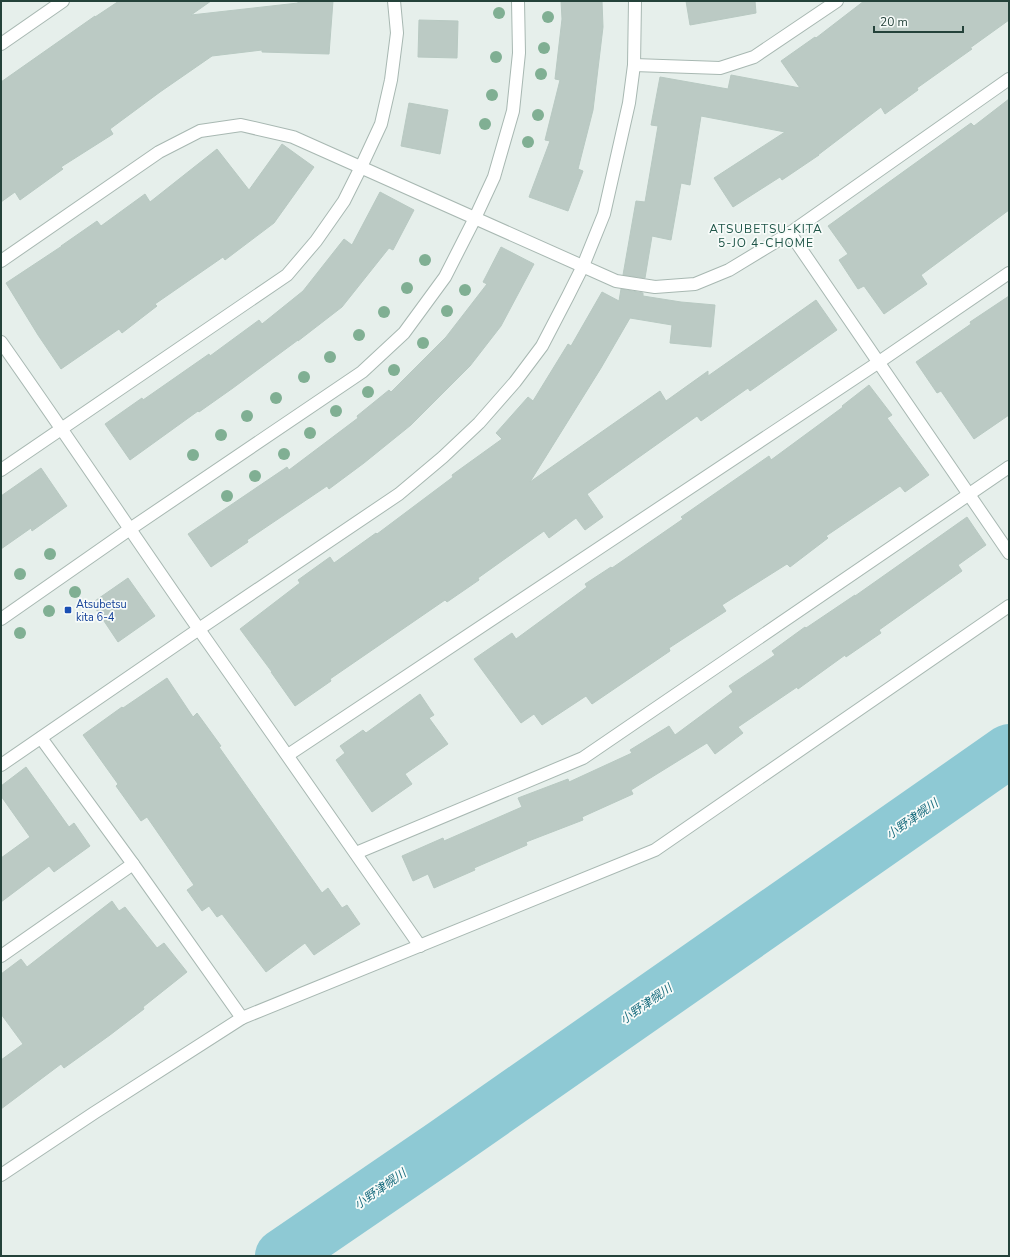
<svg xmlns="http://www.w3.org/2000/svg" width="1010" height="1257" font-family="'Nunito Sans','Noto Sans JP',sans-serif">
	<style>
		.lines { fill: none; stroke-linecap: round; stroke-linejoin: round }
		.river { stroke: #8ec9d4; stroke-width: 54 }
		.building { fill: #bbcac4; stroke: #b8c9c2 }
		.minor-casing { stroke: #a8b8b2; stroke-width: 14 }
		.tertiary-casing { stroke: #a8b8b2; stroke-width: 14 }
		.minor { stroke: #fff; stroke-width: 12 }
		.tertiary { stroke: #fff; stroke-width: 12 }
		.tree { fill: #80af93 }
		.transit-dot { fill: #1a4fb4; stroke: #f7fbf9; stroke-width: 1.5 }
		.labels { text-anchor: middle; stroke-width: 3.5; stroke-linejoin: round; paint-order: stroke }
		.transit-label { font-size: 11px; fill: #164399; stroke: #f7fbf9; text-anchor: start }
		.neighbourhood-label { font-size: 12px; letter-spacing: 1px; fill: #1f5548; stroke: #f7fbf9 }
		.water-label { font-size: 12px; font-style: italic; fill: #1c6f80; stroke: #f7fbf9 }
	</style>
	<rect width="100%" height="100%" fill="#e6efeb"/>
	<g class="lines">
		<polyline class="river" points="282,1256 443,1146 1009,751"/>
	</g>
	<g class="building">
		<polygon points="119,1 211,1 191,15 298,3 298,1 333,1 329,54 262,52 262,50 212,56 160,92 110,129 113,134 61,167 63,169 20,200 15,192 1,202 1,82 95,16 95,17"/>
		<polygon points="561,1 602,1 603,27 593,110 578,169 583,171 568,211 529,197 550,141 545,140 560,80 555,79 562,19"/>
		<polygon points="686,1 755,1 756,13 690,25"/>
		<polygon points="864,1 1009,1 1009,20 970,48 972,49 917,88 918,90 885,114 881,107 818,155 819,155 782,180 780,177 733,207 714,178 785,132 701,116 690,185 681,183 671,240 652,236 645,278 623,275 636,201 645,202 658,126 651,125 660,77 728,89 731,75 800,88 781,61 815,37 816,38"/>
		<polygon points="419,20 458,21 457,58 418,57"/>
		<polygon points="1009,99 1009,210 921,275 927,284 884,314 864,286 858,289 839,260 848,254 828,226 971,123 974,126"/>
		<polygon points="409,103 448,110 440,154 401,146"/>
		<polygon points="282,144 314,167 274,223 225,260 223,257 155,304 157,306 122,333 119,329 61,369 38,335 6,283 62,246 61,246 97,221 101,226 145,194 150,202 217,149 249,190"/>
		<polygon points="380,192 414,210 393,250 389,248 342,307 298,341 298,340 233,388 199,412 198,411 130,460 105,424 142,398 143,400 209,354 210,356 259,320 262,324 303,291 344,239 352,245"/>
		<polygon points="501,247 534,264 501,326 470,366 411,425 364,463 329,489 327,486 247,540 248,542 211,567 188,534 287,467 289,470 358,418 357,416 389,390 391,392 446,337 487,284 483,282"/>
		<polygon points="621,289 643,293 643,296 681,302 715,305 711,347 670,343 672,325 630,318 601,368 530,482 660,391 666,401 708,371 708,376 765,336 816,300 837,330 750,391 748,388 701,421 697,416 587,494 603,517 585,530 576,518 549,538 544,531 478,578 479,580 447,602 445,600 330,679 331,681 295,706 271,672 272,672 240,629 300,583 298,580 330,557 334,563 376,533 377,534 453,477 452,475 502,439 496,433 528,397 533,401 568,344 571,346 602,292 619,301"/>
		<polygon points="1009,296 1009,415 974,439 941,391 937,393 916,362 971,324 970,322"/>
		<polygon points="869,385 892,415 887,418 929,475 905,492 900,486 826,536 828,538 790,567 787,564 722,605 726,611 669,648 670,651 592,704 586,696 542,725 534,714 521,723 474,659 512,633 516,639 587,587 585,584 611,567 612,568 683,519 681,517 769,456 771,460 843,407 842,406"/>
		<polygon points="41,468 67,506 32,531 31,528 1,549 1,496"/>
		<polygon points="967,517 986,545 958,565 962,571 879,630 881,633 846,657 845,655 798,689 797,687 738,727 743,733 715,754 707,743 631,790 633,794 582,817 583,820 526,842 527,845 474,868 475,870 434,888 428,874 413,881 402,856 443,838 444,841 522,807 518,798 568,779 569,782 632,753 630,750 669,726 675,735 733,692 729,686 775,655 772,651 805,627 806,628 855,595 855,596"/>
		<polygon points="128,578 155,616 118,642 92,603"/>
		<polygon points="167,678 193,717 197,713 221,746 219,747 322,893 328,888 342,908 347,905 360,924 314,955 305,943 266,972 222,914 217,917 209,906 202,911 187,890 194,885 147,817 141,821 116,786 118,784 83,735 122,707 123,708"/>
		<polygon points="420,694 434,715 429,718 448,744 405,774 412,784 372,812 336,760 345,753 340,746 363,730 366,733"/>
		<polygon points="26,767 69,827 74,823 90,846 54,872 49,866 1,902 1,858 30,837 1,796 1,786"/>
		<polygon points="112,901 119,911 125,907 157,948 164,943 187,972 143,1007 144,1009 110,1035 64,1068 61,1064 1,1109 1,1060 23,1044 1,1014 1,974 21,959 27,967"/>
	</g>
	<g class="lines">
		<defs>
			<g id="minor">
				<polyline points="1,44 63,1"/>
				<polyline points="634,65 720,68 754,57 837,1"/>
				<polyline points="790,233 1009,553"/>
				<polyline points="1,261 159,152 200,131 241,125 293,137 616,281 655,287 695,284 729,270 790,233 1009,79"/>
				<path d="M1,342C68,437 132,533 198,628C272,734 347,840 420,946"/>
				<polyline points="1,470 287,275 316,241 344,201 361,167 381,124 391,80 397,33 394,1"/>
				<polyline points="41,738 133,864 242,1018"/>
				<polyline points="288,755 879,362 1009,273"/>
				<polyline points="1,765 199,629 399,494 443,457 479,423 515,382 542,346 568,296 583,266 604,214 629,103 634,65 635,1"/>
				<polyline points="356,853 583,758 1009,467"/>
				<polyline points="1,956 133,864"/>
				<polyline points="1,1175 94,1113 242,1018 655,850 1009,606"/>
			</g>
			<polyline id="tertiary" points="1,619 130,529 362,372 404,333 445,277 475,218 494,177 513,111 519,53 518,1"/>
		</defs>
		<use href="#minor" class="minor-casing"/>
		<use href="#tertiary" class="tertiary-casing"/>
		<use href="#minor" class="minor"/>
		<use href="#tertiary" class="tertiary"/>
	</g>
	<g class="tree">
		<circle cx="499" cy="13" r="6"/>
		<circle cx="548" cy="17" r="6"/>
		<circle cx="544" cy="48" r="6"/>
		<circle cx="496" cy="57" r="6"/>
		<circle cx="541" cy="74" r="6"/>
		<circle cx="492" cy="95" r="6"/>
		<circle cx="538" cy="115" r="6"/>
		<circle cx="485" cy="124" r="6"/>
		<circle cx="528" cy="142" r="6"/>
		<circle cx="425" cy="260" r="6"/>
		<circle cx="407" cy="288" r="6"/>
		<circle cx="465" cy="290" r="6"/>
		<circle cx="447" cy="311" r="6"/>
		<circle cx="384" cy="312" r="6"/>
		<circle cx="359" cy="335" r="6"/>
		<circle cx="423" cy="343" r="6"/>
		<circle cx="330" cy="357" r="6"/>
		<circle cx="394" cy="370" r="6"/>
		<circle cx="304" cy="377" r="6"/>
		<circle cx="368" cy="392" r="6"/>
		<circle cx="276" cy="398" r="6"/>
		<circle cx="336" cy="411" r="6"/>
		<circle cx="247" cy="416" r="6"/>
		<circle cx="310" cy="433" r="6"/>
		<circle cx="221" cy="435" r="6"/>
		<circle cx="284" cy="454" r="6"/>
		<circle cx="193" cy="455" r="6"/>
		<circle cx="255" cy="476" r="6"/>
		<circle cx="227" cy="496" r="6"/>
		<circle cx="50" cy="554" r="6"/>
		<circle cx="20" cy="574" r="6"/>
		<circle cx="75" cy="592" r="6"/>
		<circle cx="49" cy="611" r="6"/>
		<circle cx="20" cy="633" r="6"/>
	</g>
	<rect class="transit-dot" x="64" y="606" width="8" height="8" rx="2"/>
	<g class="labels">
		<g class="transit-label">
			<text x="76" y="608">Atsubetsu<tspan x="76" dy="13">kita 6-4</tspan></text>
		</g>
		<g class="neighbourhood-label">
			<text x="766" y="233">ATSUBETSU-KITA<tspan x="766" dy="14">5-JO 4-CHOME</tspan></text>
		</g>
		<g class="water-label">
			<text transform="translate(912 819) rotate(-35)" y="4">小野津幌川</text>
			<text transform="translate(646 1004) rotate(-35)" y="4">小野津幌川</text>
			<text transform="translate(380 1189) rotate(-35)" y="4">小野津幌川</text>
		</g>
	</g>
	<rect width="1010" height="1257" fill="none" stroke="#24423a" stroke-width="4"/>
	<path d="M874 26v6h89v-6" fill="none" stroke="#24423a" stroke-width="2"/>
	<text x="880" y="26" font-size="12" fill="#24423a" stroke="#f7fbf9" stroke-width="3" paint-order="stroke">20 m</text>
</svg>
